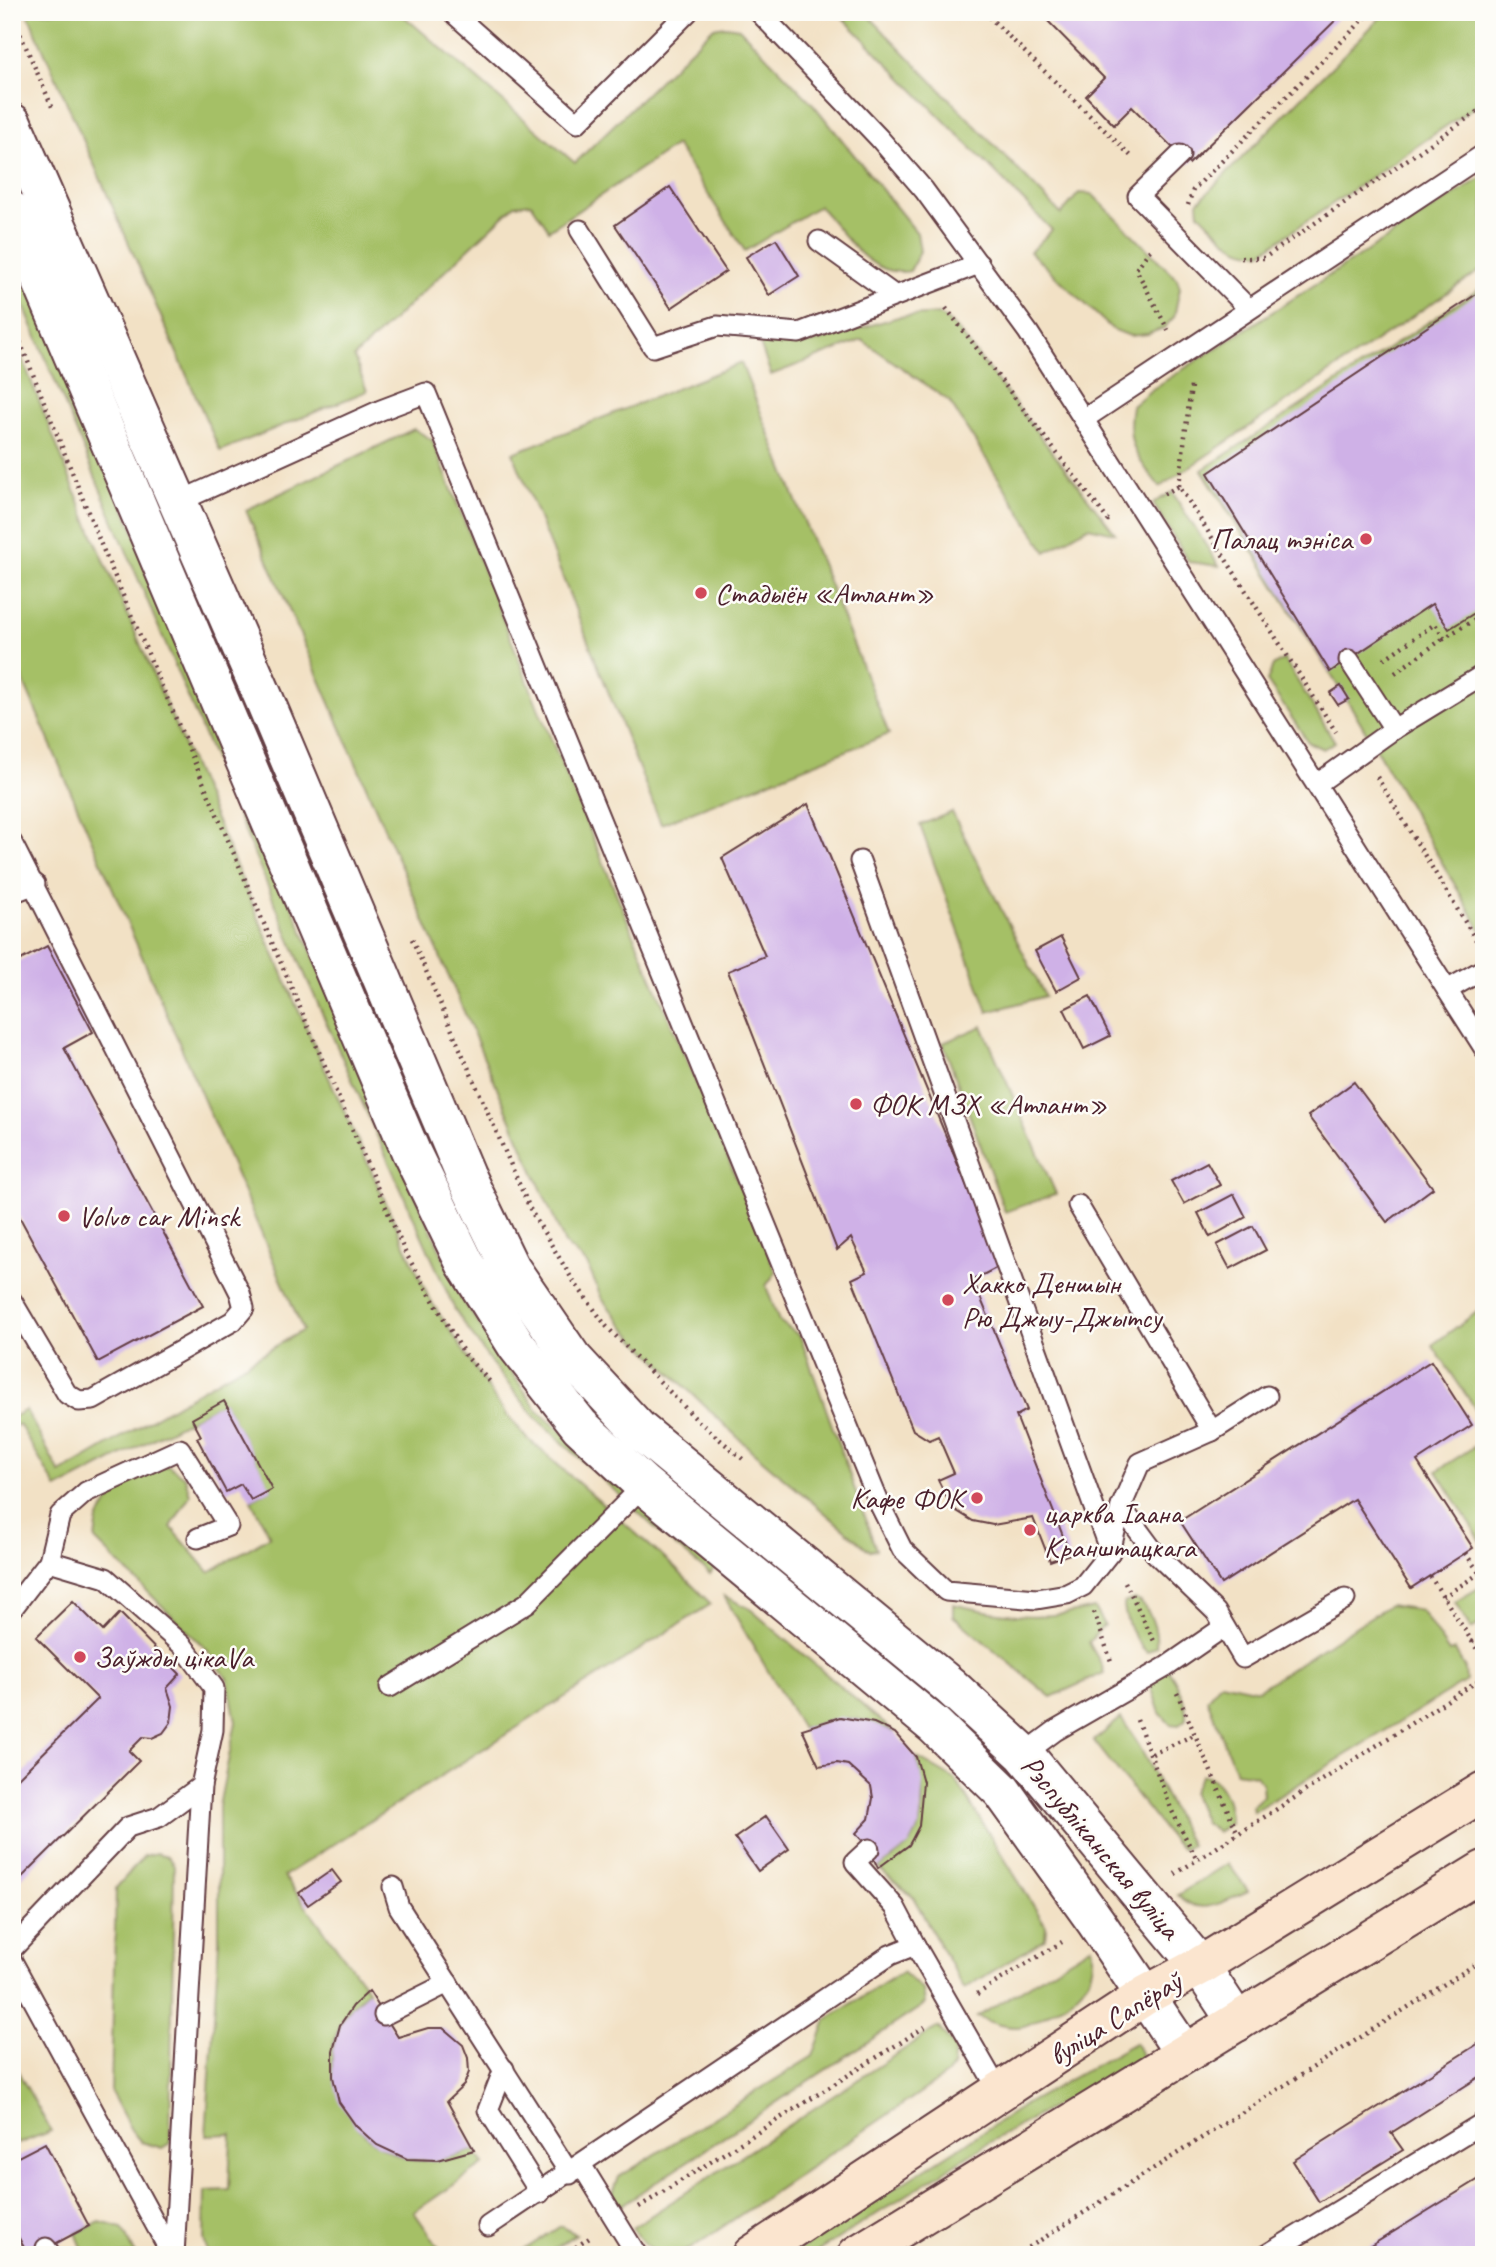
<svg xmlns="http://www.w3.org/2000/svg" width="1496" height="2267" font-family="Caveat,sans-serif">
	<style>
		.green { fill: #a5c066; stroke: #787048; stroke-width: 2 }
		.building { fill: #cfb1e7 }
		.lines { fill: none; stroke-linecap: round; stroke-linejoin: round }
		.lane-casing { stroke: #633c42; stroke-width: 23 }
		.street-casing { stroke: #633c42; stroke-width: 42 }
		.secondary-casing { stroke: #633c42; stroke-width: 42 }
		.path { stroke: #633c42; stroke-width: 4.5; stroke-dasharray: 2 5; stroke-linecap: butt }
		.lane { stroke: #fff; stroke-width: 19 }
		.street { stroke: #fff; stroke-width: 38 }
		.secondary { stroke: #fbe5cf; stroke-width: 38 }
		.poi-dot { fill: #d1495b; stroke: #fdfcf7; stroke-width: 2.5 }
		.labels { text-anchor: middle; stroke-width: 5; stroke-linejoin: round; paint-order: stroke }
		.poi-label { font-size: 30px; fill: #4a1f2b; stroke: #fdfcf7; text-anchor: start }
		.street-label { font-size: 30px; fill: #4a1f2b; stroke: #fdfcf7 }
	</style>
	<rect width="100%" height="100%" fill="#fdfcf7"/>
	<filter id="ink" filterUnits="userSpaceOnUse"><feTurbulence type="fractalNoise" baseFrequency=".0143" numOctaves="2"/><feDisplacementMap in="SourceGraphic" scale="14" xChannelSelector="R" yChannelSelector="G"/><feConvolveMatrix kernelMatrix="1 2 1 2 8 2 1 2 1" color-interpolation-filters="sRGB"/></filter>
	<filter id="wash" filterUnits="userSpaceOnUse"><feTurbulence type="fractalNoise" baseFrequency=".00686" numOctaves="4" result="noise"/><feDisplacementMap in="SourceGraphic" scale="28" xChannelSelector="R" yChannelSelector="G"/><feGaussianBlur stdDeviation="1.57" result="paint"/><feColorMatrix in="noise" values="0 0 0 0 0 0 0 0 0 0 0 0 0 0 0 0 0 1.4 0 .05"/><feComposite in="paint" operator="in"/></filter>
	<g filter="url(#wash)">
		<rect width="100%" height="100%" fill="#f2e1c5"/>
		<g class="green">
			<path d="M27,12H399L575,163L713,28L726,26L739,28L813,104L917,233L920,251L910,271C869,279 844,233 819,206L745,251L676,145L549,230L531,203L515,205L354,357L367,391L220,451Z"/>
			<polygon points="837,12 865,12 1061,214 1079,193 1092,194 1177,279 1180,288 1174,317 1164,328 1148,334 1130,336 1112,329 1030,252 1052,230"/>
			<path d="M1386,12H1484V100L1262,252C1233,255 1218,231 1199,213L1198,202Z"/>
			<path d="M1484,176V268L1160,487C1137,458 1125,444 1132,406L1151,390Z"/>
			<polygon points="12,242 382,1119 462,1299 538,1411 717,1565 710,1574 665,1537 535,1417 492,1364 455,1310 306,977 70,417 12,277"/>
			<polygon points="1484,286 1484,935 1355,713 1202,470"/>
			<polygon points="939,314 957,329 1115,533 1088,527 1046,552 949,401 862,340 771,375 758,338 812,343 898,317"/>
			<path d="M12,333L87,521L296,1005L429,1298L499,1405L526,1437L673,1566L711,1604L284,1876L369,1991C303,2038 333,2135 405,2158C426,2165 454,2157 474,2150L484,2164L414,2212L444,2255H208L204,2239L205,2191L229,2190L231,2134L206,2135L219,1941V1806L236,1722L228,1680L207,1650L95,1540C96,1533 96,1524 99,1518C110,1492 142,1473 168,1465L185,1477L190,1495L171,1527L209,1572L270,1536L251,1500L271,1489L224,1402L57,1489L19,1424L12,1428V1417L26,1410L60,1473L303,1330L12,655Z"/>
			<polygon points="741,363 889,734 661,824 513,453"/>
			<polygon points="414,429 432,440 541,715 776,1272 766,1286 779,1321 800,1336 876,1549 870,1551 752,1451 634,1338 602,1299 587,1264 565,1244 246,510"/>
			<polygon points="1172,492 1219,566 1189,562 1153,503"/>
			<polygon points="1284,659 1335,742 1323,749 1308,742 1267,681 1273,666"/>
			<polygon points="952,812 1045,996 988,1012 920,825"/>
			<polygon points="982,1026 1056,1194 1005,1212 943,1043"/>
			<polygon points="1484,1307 1484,1421 1432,1345"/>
			<polygon points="1484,1440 1484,1546 1437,1471"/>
			<polygon points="1482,1586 1484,1622 1471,1629 1455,1602"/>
			<path d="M724,1596L749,1608L895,1733C854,1713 843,1715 802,1729Z"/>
			<path d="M1134,1599C1150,1605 1158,1631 1156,1647L1147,1652C1135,1642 1124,1619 1124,1603Z"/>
			<path d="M953,1604C1001,1616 1045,1621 1094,1608L1104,1625L1089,1642C1094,1654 1102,1661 1104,1673L1051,1697L953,1616Z"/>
			<polygon points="1389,1605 1421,1610 1449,1652 1455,1650 1465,1669 1466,1681 1253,1812 1252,1806 1263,1796 1262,1784 1256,1775 1236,1772 1207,1699 1221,1682 1258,1690"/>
			<path d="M1165,1666C1176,1679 1187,1702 1186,1719L1179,1725L1170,1724L1160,1713L1150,1683Z"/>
			<polygon points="1121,1718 1136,1740 1191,1845 1182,1849 1173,1841 1094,1741"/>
			<path d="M916,1757L956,1780L1046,1926L1045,1939L964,1989L913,1897L878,1868C888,1861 901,1853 909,1844C928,1821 923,1783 916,1757Z"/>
			<path d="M1201,1775C1222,1777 1230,1803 1230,1823L1217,1832L1205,1823L1192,1792Z"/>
			<polygon points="156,1853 167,1856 174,1865 170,2143 162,2148 141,2142 131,2130 111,2092 116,1888 144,1856"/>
			<path d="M1228,1863L1248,1891C1224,1902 1199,1918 1178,1895Z"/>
			<path d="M1092,1946C1099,1982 1073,2001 1044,2016C1036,2021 1028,2026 1019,2027C1004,2028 990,2022 977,2017Z"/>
			<polygon points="902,1972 923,1990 925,2004 620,2206 612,2196 619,2177 813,2056 826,2020"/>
			<path d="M938,2027L955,2048L953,2066L946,2075L690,2249C664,2260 647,2251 632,2228Z"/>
			<polygon points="1135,2043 1142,2057 992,2141 812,2255 791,2255 1026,2104"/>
			<polygon points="12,2061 51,2131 18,2144 12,2136"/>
			<polygon points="100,2222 122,2228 136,2255 85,2255 76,2233"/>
			<polygon points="561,2226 576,2234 545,2255 516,2255"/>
		</g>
		<g id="blocks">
			<g class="building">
				<polygon points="1039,12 1344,12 1189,164 1132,107 1114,125 1086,96 1104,78"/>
				<polygon points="670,187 726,271 671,308 615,225"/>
				<polygon points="776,239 799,276 769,295 746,257"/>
				<polygon points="1484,289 1484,607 1449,629 1432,604 1330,672 1208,473"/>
				<polygon points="1341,686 1349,699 1338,705 1330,693"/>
				<polygon points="808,804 1000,1266 973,1280 1027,1410 1016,1416 1070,1554 1050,1561 1033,1518 993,1525 973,1521 952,1508 938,1480 954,1473 938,1436 929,1440 913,1430 852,1279 867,1272 851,1238 837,1250 728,971 765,956 722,858"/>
				<polygon points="1061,937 1081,977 1056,991 1035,951"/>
				<polygon points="47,946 93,1032 64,1048 203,1306 98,1362 12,1203 12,957 15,963"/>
				<polygon points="1090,996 1110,1036 1084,1049 1064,1009"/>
				<polygon points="1354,1082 1433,1188 1387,1222 1308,1116"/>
				<polygon points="1207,1162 1220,1185 1184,1204 1171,1181"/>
				<polygon points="1234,1194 1246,1217 1210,1237 1198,1213"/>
				<polygon points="1253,1226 1266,1250 1230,1269 1217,1245"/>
				<polygon points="1431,1361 1472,1425 1417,1461 1473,1548 1411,1588 1354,1499 1221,1584 1180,1521"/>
				<polygon points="224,1401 272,1489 251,1500 241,1484 226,1492 197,1438 201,1436 192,1419"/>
				<polygon points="73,1601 103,1631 120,1613 180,1674 167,1688 173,1706 171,1722 163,1733 152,1738 143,1737 129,1751 139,1761 12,1887 12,1784 98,1699 36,1637"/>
				<polygon points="840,1717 874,1723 895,1733 916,1757 923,1782 919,1826 909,1845 878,1868 869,1849 856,1833 869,1819 873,1798 871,1786 848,1765 837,1763 819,1766 802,1729"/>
				<polygon points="766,1816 789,1849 758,1871 735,1838"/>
				<polygon points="332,1870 341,1882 308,1905 299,1893"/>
				<polygon points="369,1991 398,2037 428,2028 443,2028 463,2045 468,2058 469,2072 464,2085 447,2101 474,2150 438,2160 407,2159 377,2145 356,2126 339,2102 333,2077 333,2051 340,2025 353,2006"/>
				<polygon points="1484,2040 1484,2074 1391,2133 1403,2150 1319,2202 1293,2161"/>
				<polygon points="45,2143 89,2226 34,2255 28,2255 12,2225 12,2160"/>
				<polygon points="1484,2176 1484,2255 1356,2255"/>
			</g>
		</g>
	</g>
	<g filter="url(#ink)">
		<use href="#blocks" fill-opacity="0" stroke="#633c42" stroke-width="2"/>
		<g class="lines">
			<defs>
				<g id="lane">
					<polyline points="452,12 577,123 688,12"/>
					<polyline points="759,12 879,138 924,190 1028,332 1484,1048"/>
					<polyline points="1180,155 1138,196 1249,309"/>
					<polyline points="580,230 653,347 717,326 799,333 979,264"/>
					<polyline points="819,241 894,295"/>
					<polyline points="1084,419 1484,154"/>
					<polyline points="178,502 381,410 426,393 880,1505 902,1549 946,1591 1037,1599 1067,1594 1083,1586 1110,1552 860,861"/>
					<polyline points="1349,660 1394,729"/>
					<polyline points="1317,784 1394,729 1484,674"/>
					<polyline points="12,843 240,1293 244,1308 233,1321 93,1400 79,1401 67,1394 12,1301"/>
					<polyline points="12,893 35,884"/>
					<polyline points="1447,990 1484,969"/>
					<polyline points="1078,1205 1212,1431"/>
					<polyline points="1121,1507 1155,1553 1216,1612 1243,1658 1345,1599"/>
					<polyline points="1110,1552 1121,1507 1140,1463 1212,1431 1267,1396"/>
					<polyline points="49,1561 60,1515 86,1492 180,1449 228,1526 198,1538"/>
					<polyline points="12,1609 49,1561 106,1578 183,1646 214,1688 213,1730 201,1786 159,1817 128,1827 12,1949"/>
					<polyline points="390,1687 527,1603 644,1485"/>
					<polyline points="1024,1754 1055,1731 1166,1667 1224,1627"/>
					<polyline points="393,1887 399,1907 570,2174"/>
					<polyline points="915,1945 999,2091"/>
					<polyline points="12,1961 172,2255"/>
					<polyline points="384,2015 448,1983"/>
					<polyline points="504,2069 488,2110 540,2193"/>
					<polyline points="582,2166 637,2255"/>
					<polyline points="488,2226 890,1955 915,1945 895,1907 855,1862 869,1849"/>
					<polyline points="46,2248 51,2255"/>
					<polyline points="174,2255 201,1786"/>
					<polyline points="1266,2255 1484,2122"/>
				</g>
				<g id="street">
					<polyline points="12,123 265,701 465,1175 509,1266 572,1358 639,1430 950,1686 1024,1754 1200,1966 1237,2022"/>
					<polyline points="12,211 411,1152 465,1263 517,1346 580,1426 644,1485 934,1725 1002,1791 1096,1922 1184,2053"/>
				</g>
				<g id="secondary">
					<polyline points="752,2255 1146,1995 1200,1966 1484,1791"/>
					<polyline points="857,2255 1484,1870"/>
				</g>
			</defs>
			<use href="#lane" class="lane-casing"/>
			<use href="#street" class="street-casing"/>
			<use href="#secondary" class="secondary-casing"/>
			<g class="path">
				<polyline points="984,12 1133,158"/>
				<polyline points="12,15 53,109"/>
				<polyline points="1188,205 1193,190 1371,12"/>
				<polyline points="1150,250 1136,269 1168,330"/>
				<polyline points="1241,258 1264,258 1484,107"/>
				<polyline points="946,308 1108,520 1112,519"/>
				<polyline points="15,329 100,542 405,1252 465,1355 492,1384"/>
				<polyline points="1179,486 1191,386"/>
				<polyline points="1164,494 1179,486 1336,732"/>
				<polyline points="1384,659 1435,624 1444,638 1484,614"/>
				<polyline points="1395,673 1444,638"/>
				<polyline points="1377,777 1476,940"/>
				<polyline points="412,939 531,1211 572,1279 607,1327 696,1419 745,1461"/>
				<polyline points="1465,1553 1484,1579"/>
				<polyline points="1430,1576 1484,1660"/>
				<polyline points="1125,1582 1154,1641"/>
				<polyline points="1443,1597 1480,1573"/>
				<polyline points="1094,1612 1112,1664"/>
				<polyline points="1472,1642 1484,1635"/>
				<polyline points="1177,1693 1238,1834"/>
				<polyline points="1137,1720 1172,1811 1197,1860"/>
				<polyline points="1152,1754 1194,1735"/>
				<polyline points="1175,1874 1484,1677"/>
				<polyline points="977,1994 1062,1942"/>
				<polyline points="639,2207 928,2025"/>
				<polyline points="564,2255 591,2237"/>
				<polyline points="1017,2255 1484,1959"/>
			</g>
			<use href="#lane" class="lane"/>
			<use href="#street" class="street"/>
			<use href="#secondary" class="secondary"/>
		</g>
	</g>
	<g class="poi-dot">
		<circle cx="1366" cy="539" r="7"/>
		<circle cx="701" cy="593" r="7"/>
		<circle cx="856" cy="1104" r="7"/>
		<circle cx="64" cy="1216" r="7"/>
		<circle cx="948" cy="1300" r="7"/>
		<circle cx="977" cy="1498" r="7"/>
		<circle cx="1030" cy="1530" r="7"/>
		<circle cx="80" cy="1657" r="7"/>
	</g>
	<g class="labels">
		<g class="poi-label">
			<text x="1352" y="549" text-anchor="end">Палац тэніса</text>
			<text x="715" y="603">Стадыён «Атлант»</text>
			<text x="870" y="1114">ФОК МЗХ «Атлант»</text>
			<text x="78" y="1226">Volvo car Minsk</text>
			<text x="962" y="1293">Хакко Деншын<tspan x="962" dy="34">Рю Джыу-Джытсу</tspan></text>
			<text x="963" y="1508" text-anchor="end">Кафе ФОК</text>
			<text x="1044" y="1523">царква Іаана<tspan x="1044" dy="34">Кранштацкага</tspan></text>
			<text x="94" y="1667">Заўжды цікаVа</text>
		</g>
		<g class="street-label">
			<text transform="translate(1101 1847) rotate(50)" y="10">Рэспубліканская вуліца</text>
			<text transform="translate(1115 2018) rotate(-32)" y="10">вуліца Сапёраў</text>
		</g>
	</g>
	<rect width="1496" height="2267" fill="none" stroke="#fdfcf7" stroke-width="42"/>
</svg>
